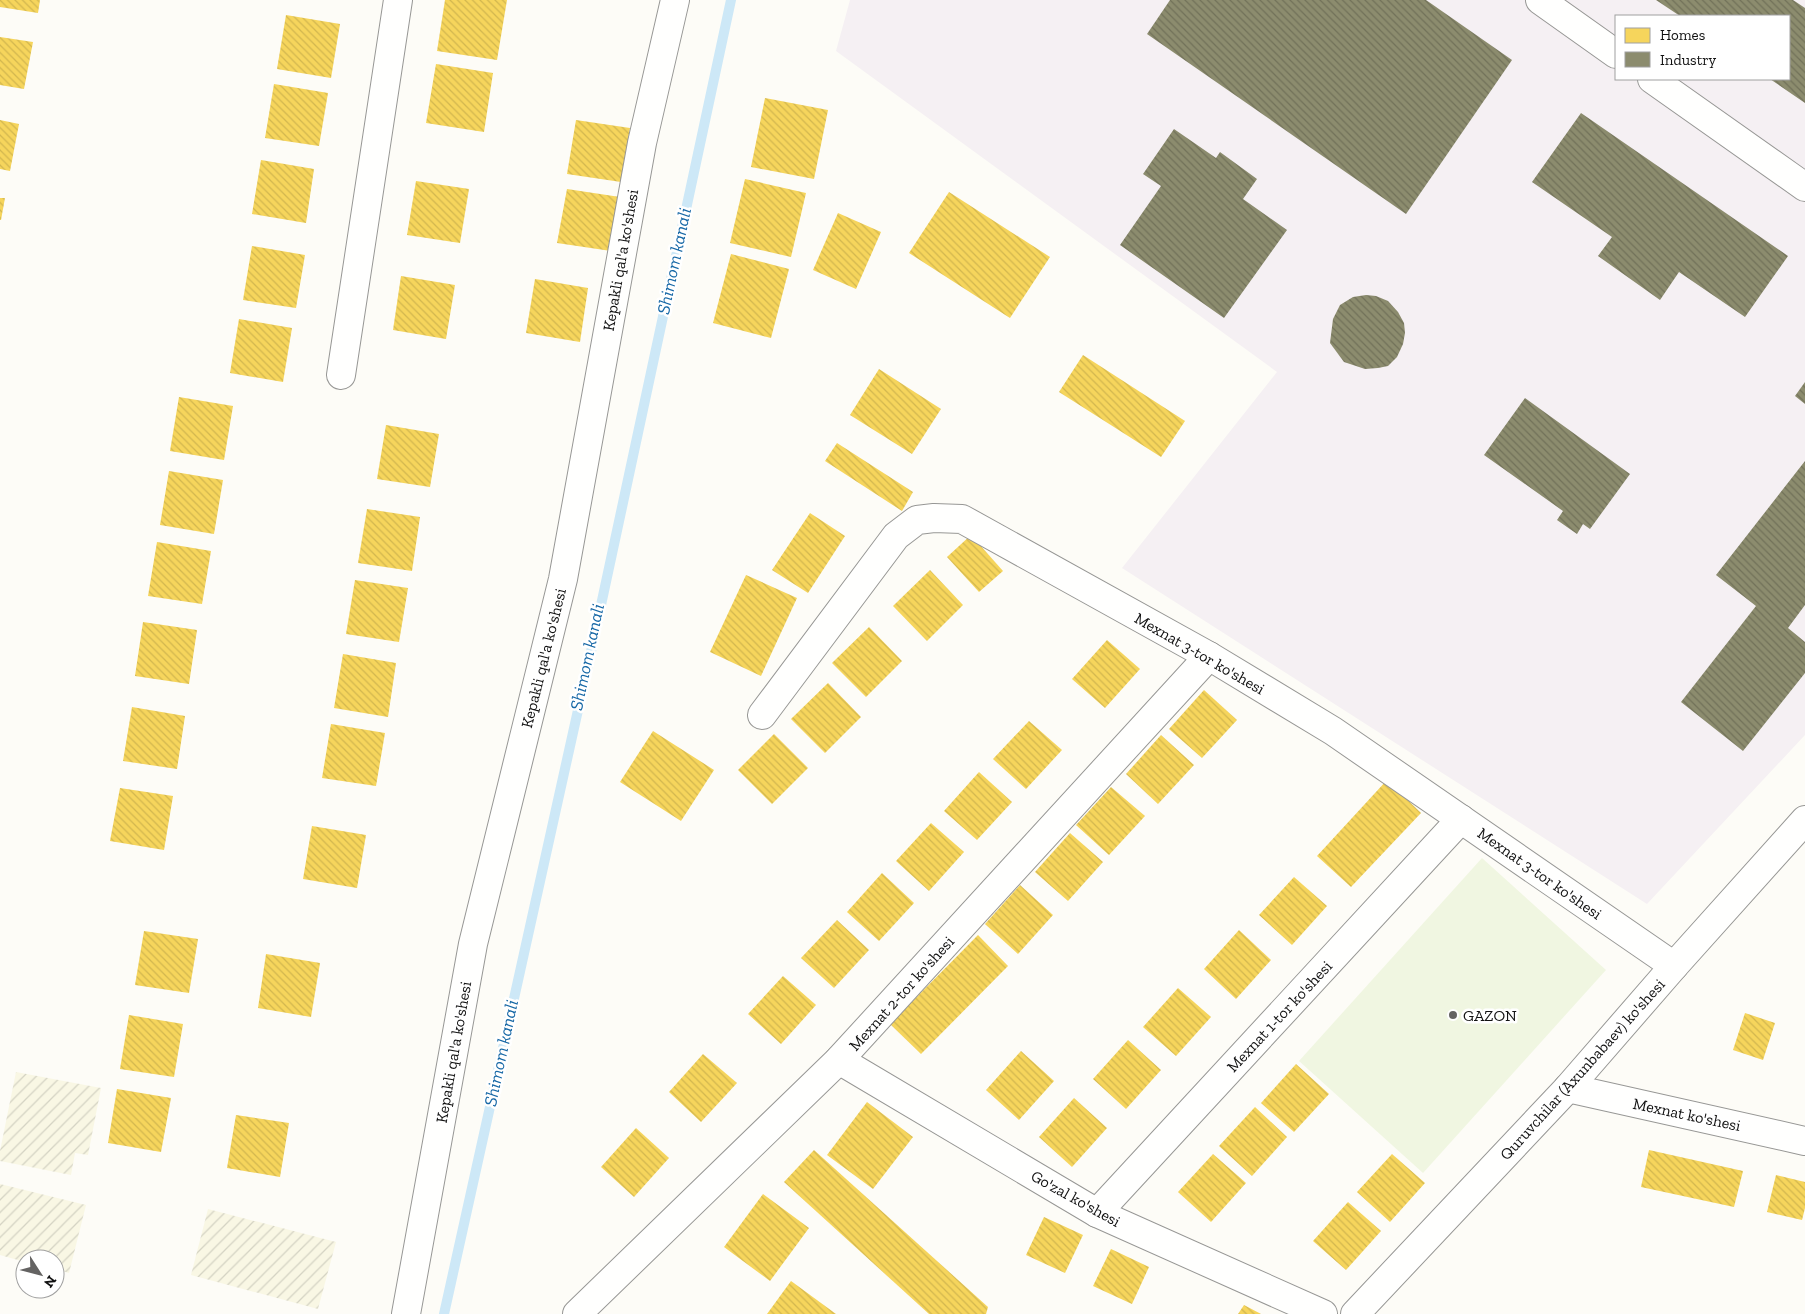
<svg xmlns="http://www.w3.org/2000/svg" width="1805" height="1314" font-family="'Zilla Slab',serif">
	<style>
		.industrial { fill: #f5f0f3; fill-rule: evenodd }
		.farmland { fill: url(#farmland-furrows) }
		.pitch { fill: #f0f6e1 }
		.homes { fill: url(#homes-back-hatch) }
		.industry { fill: url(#industry-back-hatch) }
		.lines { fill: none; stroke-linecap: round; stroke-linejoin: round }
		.stream { stroke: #cde8f7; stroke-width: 10 }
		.minor-casing { stroke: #979795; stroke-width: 30 }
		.minor { stroke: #fffffe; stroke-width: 28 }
		.poi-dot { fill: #646362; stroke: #fff; stroke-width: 2 }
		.labels { text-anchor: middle; stroke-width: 5; stroke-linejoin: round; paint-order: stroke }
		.street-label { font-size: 16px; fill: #111; stroke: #fff }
		.poi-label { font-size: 16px; fill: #111; stroke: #fff; text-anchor: start }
		.water-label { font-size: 18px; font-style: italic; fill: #1768a6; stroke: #fff }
	</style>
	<defs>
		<pattern id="farmland-furrows" width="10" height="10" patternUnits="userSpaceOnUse" patternTransform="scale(1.25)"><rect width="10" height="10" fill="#f9f7e4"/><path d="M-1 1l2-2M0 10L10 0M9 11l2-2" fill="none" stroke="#d4d3c3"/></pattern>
		<pattern id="homes-back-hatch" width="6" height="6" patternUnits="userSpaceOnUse" patternTransform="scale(1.25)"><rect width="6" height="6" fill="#f6d55c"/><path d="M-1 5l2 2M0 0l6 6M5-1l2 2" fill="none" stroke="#d2b64f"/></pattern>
		<pattern id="industry-back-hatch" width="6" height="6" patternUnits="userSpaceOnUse" patternTransform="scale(1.25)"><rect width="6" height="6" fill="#8c8c6e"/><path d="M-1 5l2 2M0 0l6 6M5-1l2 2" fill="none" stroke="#717159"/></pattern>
	</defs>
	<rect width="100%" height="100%" fill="#fdfcf7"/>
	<path class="industrial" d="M850,0H1805V735L1647,904L1122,568L1277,372L836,51ZM1616,16H1789V79H1616Z"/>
	<g class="farmland">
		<polygon points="16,1072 101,1088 88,1155 75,1153 71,1175 0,1161 0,1151"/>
		<polygon points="0,1184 86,1205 69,1273 55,1269 55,1259 25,1259 25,1262 0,1255"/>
		<polygon points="208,1209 336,1242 318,1309 191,1275"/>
	</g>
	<polygon class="pitch" points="1482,858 1606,970 1423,1173 1299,1061"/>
	<g class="homes">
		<polygon points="0,0 40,0 38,13 0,7"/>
		<polygon points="445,0 507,0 497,60 437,51"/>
		<polygon points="286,15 340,24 331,78 277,69"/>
		<polygon points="0,37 33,42 24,89 0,85"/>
		<polygon points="436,64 493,73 484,132 426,123"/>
		<polygon points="274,84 328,93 319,146 265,138"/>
		<polygon points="765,98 828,110 814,179 751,167"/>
		<polygon points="0,120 19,124 10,171 0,169"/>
		<polygon points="576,120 630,128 621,182 567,174"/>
		<polygon points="261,160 314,169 306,223 252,214"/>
		<polygon points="745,179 806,193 791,257 730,243"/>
		<polygon points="416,181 469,189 460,243 407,235"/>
		<polygon points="567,189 620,197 611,251 557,243"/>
		<polygon points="949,192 1050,257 1010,318 909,253"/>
		<polygon points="0,198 5,198 1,220 0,220"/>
		<polygon points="838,213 881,232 856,289 813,270"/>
		<polygon points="252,246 305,255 296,308 243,300"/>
		<polygon points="731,254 789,269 771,338 713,323"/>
		<polygon points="401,276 455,285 446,339 393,330"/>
		<polygon points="535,279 588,288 580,342 526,333"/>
		<polygon points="239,319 292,328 283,382 230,373"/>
		<polygon points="1083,355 1185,421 1161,457 1059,392"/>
		<polygon points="879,369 941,409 912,454 850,415"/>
		<polygon points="179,397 233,406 224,460 170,451"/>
		<polygon points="386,425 439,434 430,487 377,479"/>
		<polygon points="837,443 913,492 902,511 825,461"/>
		<polygon points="169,471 223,480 214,534 160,525"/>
		<polygon points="367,509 420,517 412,571 358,563"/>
		<polygon points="810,513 845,536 808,593 772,570"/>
		<polygon points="971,535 1003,571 979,592 947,557"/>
		<polygon points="157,542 211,551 202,604 148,596"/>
		<polygon points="930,570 963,605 927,641 893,606"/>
		<polygon points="746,575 797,598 761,676 710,652"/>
		<polygon points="355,580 408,588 399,642 346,634"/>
		<polygon points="143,622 197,630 189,684 135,676"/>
		<polygon points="869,627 902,661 866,697 832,663"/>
		<polygon points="1107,640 1140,669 1105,708 1072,679"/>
		<polygon points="343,654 396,663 388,717 334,708"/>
		<polygon points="828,683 861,717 825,753 791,719"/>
		<polygon points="1204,690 1237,720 1202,758 1169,729"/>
		<polygon points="132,707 185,716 177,769 123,761"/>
		<polygon points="1029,721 1062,750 1026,789 993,759"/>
		<polygon points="331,724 385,733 376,786 322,778"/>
		<polygon points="653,731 714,770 681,821 620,782"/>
		<polygon points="774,734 808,768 772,804 738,770"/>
		<polygon points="1161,735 1194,765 1158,804 1126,774"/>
		<polygon points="979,772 1012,802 977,840 944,811"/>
		<polygon points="1387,780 1421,813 1351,887 1317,856"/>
		<polygon points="1111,787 1145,816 1109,855 1076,825"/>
		<polygon points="120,788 173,796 164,850 110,841"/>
		<polygon points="931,823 964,852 929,891 896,861"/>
		<polygon points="312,826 366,835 357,888 303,879"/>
		<polygon points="1070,833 1103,862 1068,901 1035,872"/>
		<polygon points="882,873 914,903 879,941 847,912"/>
		<polygon points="1294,877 1327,906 1292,945 1259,915"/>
		<polygon points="1020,885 1053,915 1018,954 985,924"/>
		<polygon points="837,920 869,950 834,988 801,958"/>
		<polygon points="1239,930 1271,960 1236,999 1204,969"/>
		<polygon points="144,931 198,939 189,993 135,985"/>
		<polygon points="978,935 1008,966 921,1054 890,1024"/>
		<polygon points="266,954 320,963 311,1017 258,1008"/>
		<polygon points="783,976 816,1005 781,1044 748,1014"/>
		<polygon points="1178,988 1211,1017 1176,1056 1143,1027"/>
		<polygon points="1745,1013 1775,1023 1763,1060 1733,1050"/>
		<polygon points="129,1015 183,1024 174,1077 120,1069"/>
		<polygon points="1128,1040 1161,1070 1126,1109 1093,1079"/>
		<polygon points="1021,1051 1054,1081 1019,1120 986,1090"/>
		<polygon points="703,1054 737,1083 701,1122 669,1092"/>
		<polygon points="1296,1064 1329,1094 1294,1132 1261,1103"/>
		<polygon points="117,1089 171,1098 161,1152 108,1143"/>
		<polygon points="1074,1098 1107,1128 1072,1167 1039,1137"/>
		<polygon points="867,1102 913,1137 873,1189 827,1155"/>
		<polygon points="1255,1107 1287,1137 1252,1176 1219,1146"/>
		<polygon points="236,1115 289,1123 280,1177 227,1168"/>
		<polygon points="636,1128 669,1158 634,1197 601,1167"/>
		<polygon points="814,1150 988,1307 986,1314 929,1314 784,1182"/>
		<polygon points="1649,1150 1743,1171 1734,1207 1641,1187"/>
		<polygon points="1213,1154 1246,1183 1211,1222 1178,1192"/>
		<polygon points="1392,1154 1425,1183 1390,1222 1357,1192"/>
		<polygon points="1776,1175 1805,1182 1805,1208 1802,1220 1767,1212"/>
		<polygon points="763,1194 809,1228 770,1281 724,1247"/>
		<polygon points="1348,1202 1381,1231 1346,1270 1313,1241"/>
		<polygon points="1044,1217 1083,1235 1065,1273 1026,1255"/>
		<polygon points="1111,1249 1149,1267 1132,1304 1093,1286"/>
		<polygon points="791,1281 836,1314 767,1314"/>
		<polygon points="1244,1305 1261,1314 1238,1314"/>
	</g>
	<g class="industry">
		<polygon points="1170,0 1426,0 1512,60 1406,214 1147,34"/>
		<polygon points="1656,0 1793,0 1805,8 1805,103 1770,79 1789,79 1789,16 1680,16"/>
		<polygon points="1581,113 1788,256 1745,317 1679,272 1660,300 1598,256 1612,237 1532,182"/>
		<polygon points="1174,129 1216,158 1220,152 1257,179 1243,199 1287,230 1224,318 1120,245 1161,186 1143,174"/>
		<polygon points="1366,295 1376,296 1388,301 1398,312 1404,323 1405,333 1403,344 1397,357 1388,366 1378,368 1365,369 1344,362 1330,343 1333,319 1340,305 1353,297"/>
		<polygon points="1805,382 1805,404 1795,396"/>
		<polygon points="1525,398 1630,474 1590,529 1583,524 1577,534 1557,520 1563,511 1484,455"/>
		<polygon points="1805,461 1805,605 1788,628 1805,642 1805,673 1743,751 1681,702 1756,606 1716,575"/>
	</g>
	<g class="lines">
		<polyline class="stream" points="444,1314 592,647 731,0"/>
		<defs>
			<g id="minor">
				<polyline points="1540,0 1616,54"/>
				<polyline points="1652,79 1805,187"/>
				<polyline points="341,375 398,0"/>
				<polyline points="762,715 896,536 917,520 934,518 962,519 1209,656 1333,731 1674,966"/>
				<polyline points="839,1060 1097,1213 1323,1314"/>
				<polyline points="1568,1088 1805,1141"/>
				<polyline points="1097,1213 1461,819"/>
				<polyline points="406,1314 473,944 563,579 642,143 675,0"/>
				<polyline points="577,1314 839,1060 1209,656"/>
				<polyline points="1355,1314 1568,1088 1674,966 1805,820"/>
			</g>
		</defs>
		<use href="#minor" class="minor-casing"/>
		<use href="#minor" class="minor"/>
	</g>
	<circle class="poi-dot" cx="1453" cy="1015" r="5"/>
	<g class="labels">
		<g class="street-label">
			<text transform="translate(620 260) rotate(-80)" y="6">Kepakli qal'a ko'shesi</text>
			<text transform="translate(1200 653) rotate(30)" y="6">Mexnat 3-tor ko'shesi</text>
			<text transform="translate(543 658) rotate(-76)" y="6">Kepakli qal'a ko'shesi</text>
			<text transform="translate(1540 873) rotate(35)" y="6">Mexnat 3-tor ko'shesi</text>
			<text transform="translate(901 993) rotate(-48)" y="6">Mexnat 2-tor ko'shesi</text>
			<text transform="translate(1279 1016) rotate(-47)" y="6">Mexnat 1-tor ko'shesi</text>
			<text transform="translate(453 1052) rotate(-80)" y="6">Kepakli qal'a ko'shesi</text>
			<text transform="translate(1582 1069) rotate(-48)" y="6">Quruvchilar (Axunbabaev) ko'shesi</text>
			<text transform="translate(1687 1114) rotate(12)" y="6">Mexnat ko'shesi</text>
			<text transform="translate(1076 1198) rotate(29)" y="6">Go'zal ko'shesi</text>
		</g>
		<g class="poi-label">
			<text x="1463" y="1021">GAZON</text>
		</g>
		<g class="water-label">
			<text transform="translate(674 261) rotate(-78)" y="6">Shimom kanali</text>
			<text transform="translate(587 657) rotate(-78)" y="6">Shimom kanali</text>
			<text transform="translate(501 1053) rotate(-78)" y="6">Shimom kanali</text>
		</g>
	</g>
	<rect x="1615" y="15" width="175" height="65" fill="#ffffff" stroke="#a0a0a0"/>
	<rect x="1625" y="28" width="25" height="15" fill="#f6d55c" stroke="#a0a0a0"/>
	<text x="1660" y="40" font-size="15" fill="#111111">Homes</text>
	<rect x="1625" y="52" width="25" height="15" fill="#8c8c6e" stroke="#a0a0a0"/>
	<text x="1660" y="65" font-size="15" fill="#111111">Industry</text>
	<g transform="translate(40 1274) rotate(126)"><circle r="24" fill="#ffffff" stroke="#a0a0a0"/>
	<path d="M0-4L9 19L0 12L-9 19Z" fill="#646362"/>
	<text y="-8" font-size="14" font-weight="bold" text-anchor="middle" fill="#111111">N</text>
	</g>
</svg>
